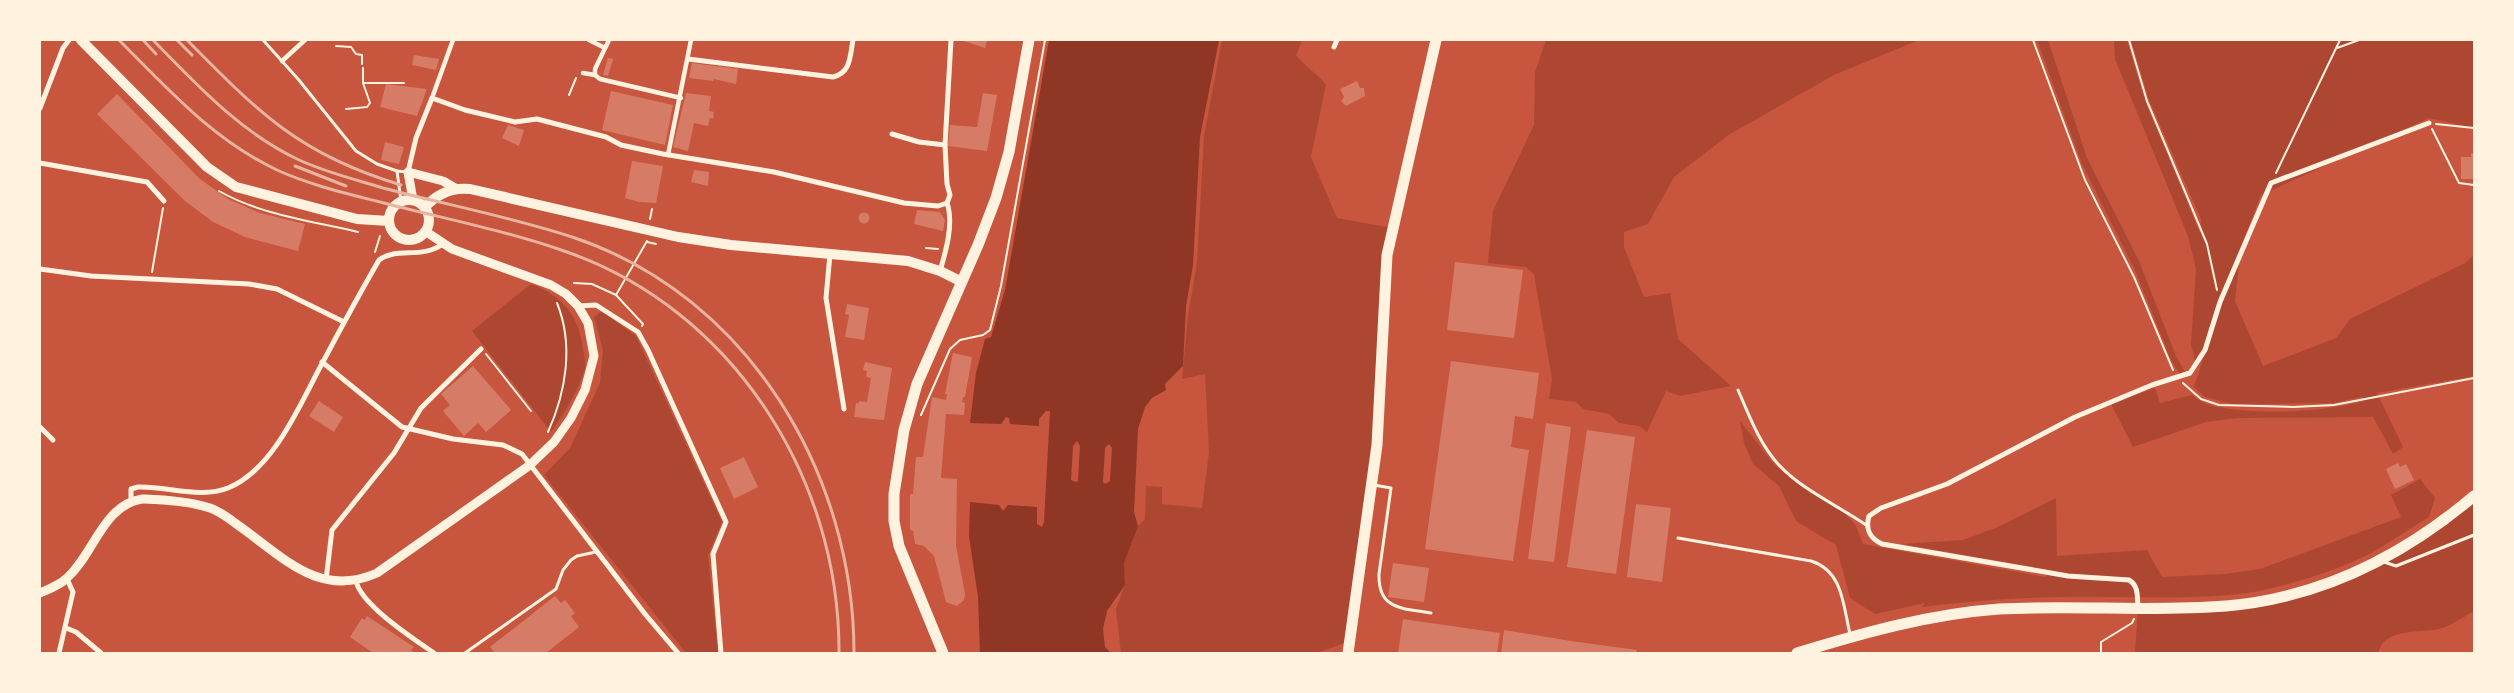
<svg xmlns="http://www.w3.org/2000/svg" width="2514" height="693" font-family="Quicksand,sans-serif">
	<style>
		.green { fill: #ae4732 }
		.water { fill: #8f3625; fill-rule: evenodd }
		.building { fill: #d67c66 }
		.lines { fill: none; stroke-linecap: round; stroke-linejoin: round }
		.path { stroke: #fff3e0; stroke-width: 2 }
		.service { stroke: #fff3e0; stroke-width: 3 }
		.pedestrian { stroke: #fff3e0; stroke-width: 4.5 }
		.minor { stroke: #fff3e0; stroke-width: 5 }
		.tertiary { stroke: #fff3e0; stroke-width: 9 }
		.secondary { stroke: #fff3e0; stroke-width: 10 }
		.primary { stroke: #fff3e0; stroke-width: 11 }
		.rail { stroke: #e9b49f; stroke-width: 3 }
	</style>
	<rect width="100%" height="100%" fill="#c8553d"/>
	<g class="green">
		<polygon points="1222,40 1302,40 1296,56 1326,84 1311,157 1337,218 1392,228 1377,445 1350,641 1317,653 1121,653 1116,609 1125,585 1124,563 1138,526 1145,519 1146,486 1162,487 1162,504 1202,508 1209,452 1205,374 1182,379 1188,316 1197,262 1204,136"/>
		<polygon points="1546,40 1919,40 1834,75 1730,134 1674,177 1648,224 1624,232 1624,247 1644,297 1670,293 1678,339 1731,386 1680,396 1666,391 1647,432 1639,426 1619,423 1609,414 1583,409 1576,402 1549,399 1552,379 1534,274 1526,267 1488,263 1493,211 1534,125 1535,72"/>
		<polygon points="2037,40 2048,40 2087,158 2139,261 2176,356 2185,372 2180,374 2171,360 2135,270 2082,164"/>
		<path d="M2114,40H2127L2145,101L2200,233L2201,219L2149,100L2131,40H2474V128L2429,118L2261,195L2241,247L2235,301L2263,366L2336,338L2350,319L2465,263L2474,255V376L2377,393L2403,447L2393,454L2372,415V417L2237,418L2206,422L2133,447L2111,404L2155,388L2160,403L2192,395C2198,399 2205,404 2212,406C2256,415 2321,413 2364,401L2362,397L2334,403L2232,404L2205,397L2194,387L2206,350L2199,353L2195,361L2191,344L2196,269L2188,236L2115,59Z"/>
		<path d="M531,284C562,296 579,315 583,349C584,355 586,362 585,368C578,392 565,412 551,432L472,331Z"/>
		<polygon points="602,311 636,336 722,522 708,555 718,653 686,653 544,475 570,448 600,383 603,350 594,317"/>
		<path d="M1740,421L1773,463L1804,489L1840,509L1855,524L1863,544L2045,577L2051,570L1902,544L1963,540L1998,527L2056,498L2057,556L2147,550L2162,577L2225,574L2260,569L2401,517L2391,495L2420,479L2435,498L2429,517C2405,531 2380,550 2355,561C2327,573 2297,582 2268,589C2223,600 2154,597 2106,597C2044,596 1983,599 1922,607L1925,603L1875,614L1850,598L1836,545L1796,521L1779,486L1753,464L1744,443Z"/>
		<path d="M2474,496V611C2463,617 2451,626 2439,629C2418,633 2384,628 2378,653H2135L2138,608L2226,606L2348,576Z"/>
	</g>
	<path class="water" d="M1049,40H1219L1200,137L1193,265L1186,306L1183,366L1165,384L1166,390L1152,398L1145,407L1138,429L1134,512L1138,526L1124,563L1125,585L1107,611L1103,629L1105,647L1111,653H980L978,597L969,536L970,502L999,505L1003,511L1008,505L1037,507V524L1042,527L1044,522L1050,411H1046L1039,419V426L1010,424L1009,418L1006,417L1001,424L970,423L976,373L985,339L991,337L1005,290ZM1077,441L1080,446L1078,481L1076,482L1071,480L1073,446ZM1109,444L1112,448L1110,481L1105,484L1103,482L1105,448Z"/>
	<g class="building">
		<polygon points="961,40 987,40 985,48"/>
		<polygon points="414,55 439,59 436,70 412,65"/>
		<polygon points="608,58 613,59 608,76 603,75"/>
		<polygon points="692,63 738,69 736,84 714,79 713,81 689,78"/>
		<polygon points="1357,81 1360,88 1364,88 1365,96 1346,106 1341,101 1344,97 1340,89"/>
		<polygon points="386,84 427,89 417,116 380,107"/>
		<polygon points="611,91 673,105 665,145 602,130"/>
		<polygon points="686,93 711,96 709,111 714,112 713,119 710,118 708,126 694,123 688,151 673,147"/>
		<polygon points="983,93 997,95 987,151 948,146 950,125 977,127"/>
		<polygon points="117,94 200,179 228,199 260,213 305,224 298,251 245,237 213,222 185,201 97,114"/>
		<polygon points="508,125 524,130 519,146 502,138"/>
		<polygon points="385,142 404,147 399,164 381,160"/>
		<polygon points="2471,153 2474,153 2474,179 2461,179 2461,157 2471,157"/>
		<polygon points="632,161 663,166 656,203 639,202 625,198"/>
		<polygon points="694,170 709,172 708,186 691,182"/>
		<polygon points="917,210 940,212 945,220 943,231 914,224"/>
		<circle cx="864" cy="218" r="5.5"/>
		<polygon points="1455,262 1523,270 1514,338 1447,330"/>
		<polygon points="847,304 869,308 864,340 845,337 849,315 845,314"/>
		<polygon points="953,353 972,357 965,397 963,397 962,402 965,403 964,415 946,414 941,478 957,479 956,546 965,594 964,600 957,606 946,602 934,556 924,546 915,544 913,531 910,530 910,494 913,494 916,457 923,457 932,397 946,400 947,394 945,394"/>
		<polygon points="1451,361 1539,373 1533,419 1515,416 1511,447 1529,450 1513,561 1425,549"/>
		<polygon points="865,362 892,368 884,420 854,417 856,403 859,403 859,401 867,402 871,378 866,377 867,371 863,370"/>
		<polygon points="473,366 511,410 486,432 478,423 464,436 443,411 450,405 441,394"/>
		<polygon points="319,401 343,417 334,432 309,416"/>
		<polygon points="1546,423 1571,427 1554,562 1528,559"/>
		<polygon points="1587,430 1635,437 1616,574 1567,567"/>
		<polygon points="744,457 758,487 734,499 720,468"/>
		<polygon points="2398,463 2400,467 2406,464 2414,480 2395,489 2386,469"/>
		<polygon points="1636,504 1671,508 1662,582 1627,577"/>
		<polygon points="1393,563 1429,568 1424,602 1388,597"/>
		<polygon points="555,596 561,603 565,600 575,613 571,616 579,627 546,653 495,653 490,647"/>
		<polygon points="367,616 414,647 411,650 415,653 373,653 350,637 362,618 365,620"/>
		<polygon points="1403,619 1500,633 1497,653 1398,653"/>
		<polygon points="1504,630 1571,641 1637,650 1636,653 1501,653"/>
	</g>
	<g class="lines">
		<g class="path">
			<polyline points="2033,40 2085,180 2134,277 2173,370"/>
			<polyline points="2129,40 2147,101 2207,244 2217,290"/>
			<polyline points="336,46 351,47 356,54 362,55 362,64"/>
			<polyline points="2337,48 2359,40"/>
			<polyline points="364,83 404,83"/>
			<polyline points="569,95 576,78"/>
			<polyline points="346,109 367,107 370,103 363,83 363,68"/>
			<polyline points="2436,124 2474,128"/>
			<polyline points="2432,129 2459,183 2474,185"/>
			<polyline points="2276,173 2340,40"/>
			<path d="M219,191C261,215 312,221 358,232"/>
			<polyline points="650,219 652,209"/>
			<polyline points="647,242 656,244"/>
			<polyline points="926,248 938,249"/>
			<polyline points="375,252 380,236"/>
			<polyline points="152,272 163,208"/>
			<polyline points="574,283 592,284 616,295"/>
			<polyline points="642,326 643,324 616,295 647,241"/>
			<polyline points="486,354 531,411"/>
			<polyline points="2183,383 2201,399 2219,405 2293,407 2334,405 2474,378"/>
			<polyline points="921,415 950,349 960,340 983,335 990,330 1001,286 1045,40"/>
			<path d="M548,432C566,392 574,345 557,303"/>
			<polyline points="2101,653 2101,642 2132,623 2134,619"/>
		</g>
		<g class="service">
			<polyline points="263,40 298,79 356,151 377,164 397,171 407,172"/>
			<polyline points="397,171 401,201"/>
			<path d="M1738,390C1749,415 1759,443 1778,464C1802,490 1837,505 1866,525"/>
			<path d="M1374,485L1391,488L1379,574C1378,610 1402,608 1431,613"/>
			<path d="M1678,538L1811,561C1843,571 1843,605 1850,634"/>
			<polyline points="2381,561 2396,566 2474,535"/>
			<polyline points="465,653 556,589 563,570 571,560 577,556 596,552"/>
		</g>
		<g class="pedestrian">
			<polyline points="589,40 605,48"/>
			<polyline points="609,40 595,69 595,75 600,79 681,98"/>
			<polyline points="282,61 305,40"/>
			<polyline points="583,73 595,75"/>
			<polyline points="432,98 453,40"/>
			<polyline points="668,155 691,40"/>
		</g>
		<g class="minor">
			<polyline points="1334,47 1337,40"/>
			<path d="M688,59L833,77C851,73 850,56 853,40"/>
			<polyline points="40,108 63,48 69,40"/>
			<polyline points="892,134 919,142 945,145"/>
			<polyline points="40,163 147,182 164,201"/>
			<polyline points="408,172 416,138 432,98 465,110 515,122 537,119 606,137 621,145 663,154 774,172 904,203 938,206 947,203"/>
			<polyline points="830,254 826,298 844,409"/>
			<polyline points="40,269 91,276 249,284 277,289 344,322"/>
			<path d="M940,271C946,251 954,223 947,203L950,195L947,184L945,145L951,40"/>
			<polyline points="578,306 596,305 638,332 648,350 726,522 713,554 721,653"/>
			<polyline points="322,362 402,427 453,439 503,445 522,454 645,614 678,653"/>
			<polyline points="40,427 53,440"/>
			<path d="M131,501V489L138,487C167,486 201,499 228,488C275,469 301,401 324,360C342,326 360,293 379,260C398,246 420,260 443,244"/>
			<polyline points="326,580 332,530 394,453 421,408 481,349"/>
			<path d="M356,581C361,605 414,639 434,653"/>
			<path d="M2138,608C2137,597 2139,586 2129,580L2068,576L1882,544C1870,538 1865,530 1869,516L1881,508L1947,484L2075,417L2152,385L2190,373L2205,350L2220,302L2271,183L2429,123"/>
			<polyline points="66,628 76,632 101,653"/>
			<polyline points="59,653 73,592 67,579"/>
		</g>
		<g class="tertiary">
			<polyline points="413,200 408,172 443,181 455,188"/>
			<path d="M40,593C49,589 60,585 67,578C94,554 103,505 142,499C163,500 189,501 210,508C222,512 232,521 242,528C286,560 321,598 377,573L530,465L554,442L571,418L585,390L594,356L588,323L578,306L566,294L551,285L452,249L425,231"/>
		</g>
		<g class="secondary">
			<polyline points="81,40 207,167 236,187 357,219 389,221"/>
			<circle cx="409" cy="220" r="20"/>
			<path d="M425,207C437,194 452,187 470,189L678,237L731,245L908,261L940,271L962,282"/>
		</g>
		<g class="primary">
			<polyline points="943,653 899,546 894,521 894,494 904,430 917,384 978,245 996,198 1009,152 1029,40"/>
			<polyline points="1348,653 1377,445 1387,255 1436,40"/>
			<path d="M1797,653C1863,633 1929,614 1999,609C2075,605 2151,612 2226,606C2320,598 2403,556 2474,496"/>
		</g>
		<g class="rail">
			<path d="M119,40C168,89 213,140 277,170C310,185 345,193 380,202C441,218 504,230 564,251C732,308 840,478 839,653"/>
			<polyline points="143,40 156,54"/>
			<path d="M153,40C197,85 239,131 297,159C324,172 354,179 383,188C447,205 512,217 575,238C749,297 854,475 854,653"/>
			<polyline points="177,40 192,55"/>
			<path d="M187,40C259,113 300,155 401,185"/>
			<polyline points="295,166 346,186"/>
		</g>
	</g>
	<rect width="2514" height="693" fill="none" stroke="#fff3e0" stroke-width="82"/>
</svg>
